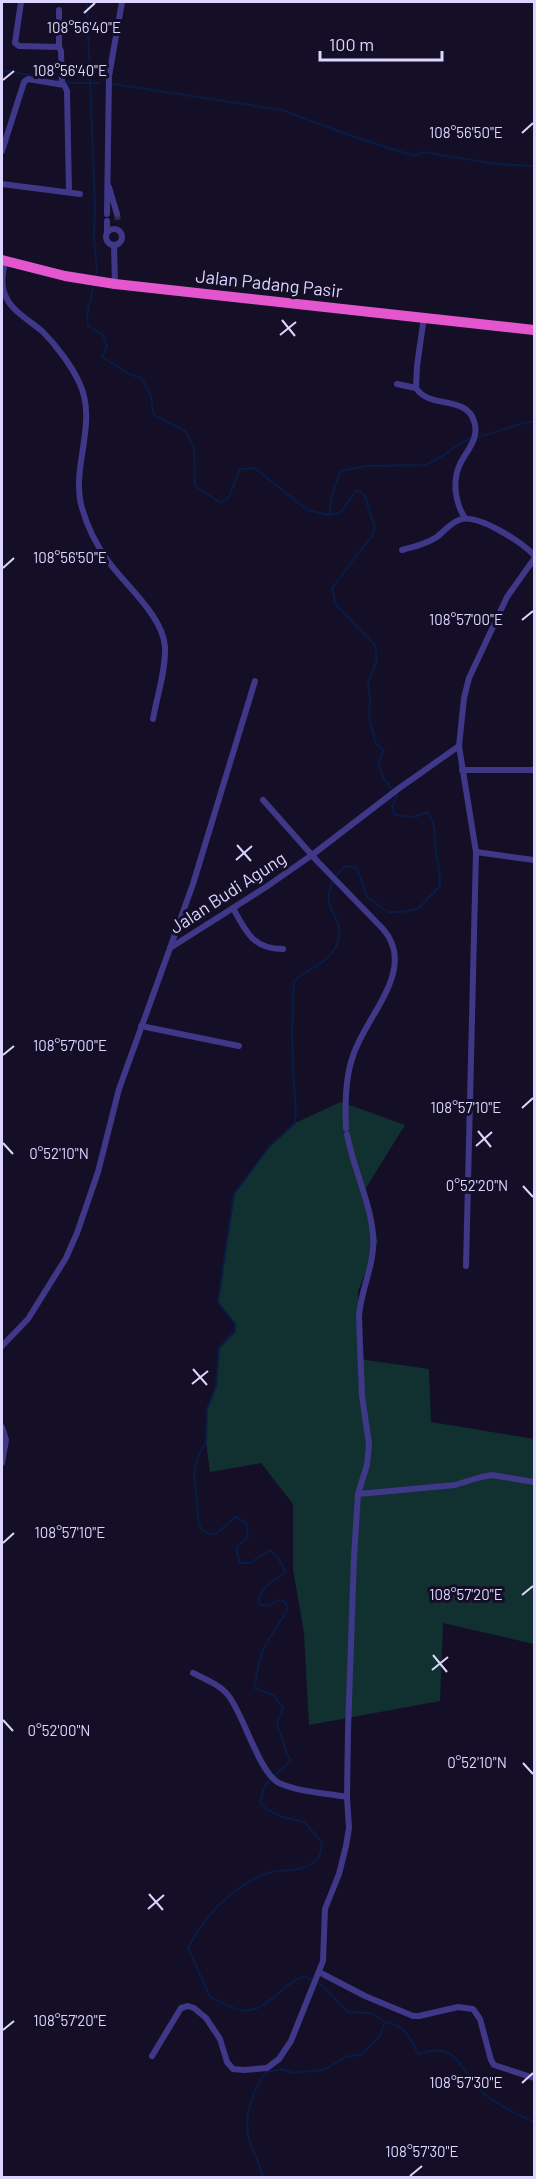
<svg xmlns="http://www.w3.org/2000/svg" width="536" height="2179" font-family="Barlow,sans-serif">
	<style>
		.green { fill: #113131 }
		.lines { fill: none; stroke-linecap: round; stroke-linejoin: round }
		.stream { stroke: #081c46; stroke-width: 2 }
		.minor-tunnel { stroke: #322d47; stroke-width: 6; stroke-dasharray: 6 3; stroke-linecap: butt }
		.minor { stroke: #3f3888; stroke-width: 6 }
		.trunk { stroke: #e456cd; stroke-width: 10 }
		.ticks { fill: none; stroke: #dcd5ff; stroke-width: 2 }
		.labels { text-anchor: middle; stroke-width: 6; stroke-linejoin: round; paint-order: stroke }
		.street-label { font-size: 18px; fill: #dcd5ff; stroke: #140f27 }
		.ticks-label { font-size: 15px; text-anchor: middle; fill: #dcd5ff; stroke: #140f27; stroke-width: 6; stroke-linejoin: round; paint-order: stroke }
	</style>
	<rect width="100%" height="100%" fill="#140f27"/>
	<polygon class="green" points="341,1102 405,1125 364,1191 378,1241 358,1291 359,1359 429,1369 431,1422 534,1439 534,1644 443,1623 440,1701 309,1725 304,1633 293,1569 293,1504 261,1463 210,1472 206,1442 207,1409 216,1386 219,1348 235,1331 235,1324 218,1302 234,1194 269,1147 295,1123"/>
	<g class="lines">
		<g class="stream">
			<polyline points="87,2 95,206 94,236 97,271 95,278"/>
			<polyline points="2,70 73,83 100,83"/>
			<polyline points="113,84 282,110 352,136 414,156 423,152 496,164 534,166"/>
			<path d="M94,284L87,315L88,326L103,335L107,346L102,357L131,375L142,378L151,397L154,415L185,431L194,447L195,486L221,503L229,497L240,469L255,468L307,510L329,515L340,513L357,490L365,496L375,528L372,537L363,547L332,588L336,605L375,645L377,660L368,683L370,700L369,717L376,744L384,750L378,764L384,779L397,796L392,806L395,815L415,817L427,812C438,826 433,842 437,858C439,869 440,874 440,886L418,909L402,912H388L367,897L357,868L345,866C334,876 324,893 331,908C337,922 343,929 337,944C331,962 307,969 294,981C292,1010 292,1041 293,1071C294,1089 297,1105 295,1123L269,1147L234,1194L218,1302L235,1324V1331L219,1348L216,1386L207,1409L206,1442L198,1457L194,1474L199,1525C204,1532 207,1534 216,1534L235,1517L246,1523L248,1537L237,1547V1553L240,1563H250L270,1550L278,1558L286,1572C273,1582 259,1585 259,1604C267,1607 271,1605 278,1600L284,1601L288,1608C280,1623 270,1636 263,1650C257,1662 258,1675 254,1688L273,1695L283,1708L277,1724L287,1754L291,1760L265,1785L260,1802L266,1809L282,1817L304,1822L322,1842C321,1846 321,1853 319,1856C308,1874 284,1868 268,1873C261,1876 253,1879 247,1883C220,1899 203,1921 188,1948L210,1997C220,2001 230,2008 240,2010C267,2015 281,1983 305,1976L323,1986L348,2012L371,2013L385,2022"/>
			<path d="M477,437C497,433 514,424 534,421"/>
			<polyline points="329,515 332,496 340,471 367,466 425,465 446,454 456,446 471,438"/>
			<path d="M263,2178C261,2165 254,2155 250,2142C242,2119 252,2091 266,2072L283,2069L292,2073L324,2070L346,2057L362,2054L380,2036L385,2022C405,2025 410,2037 418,2054C460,2040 458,2070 482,2092C497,2105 517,2114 534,2122"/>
		</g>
		<polyline class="minor-tunnel" points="117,214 118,221"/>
		<g class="minor">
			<polyline points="21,2 15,43 19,46 59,47 61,51 62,84"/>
			<polyline points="59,47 59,10"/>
			<polyline points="2,151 24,82 28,79 64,85 67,91 69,192"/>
			<polyline points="2,184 80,194"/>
			<polyline points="109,187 117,214"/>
			<polyline points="107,214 109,76 122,2"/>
			<polyline points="107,221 107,231"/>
			<circle cx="114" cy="237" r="8"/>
			<polyline points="114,245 115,284"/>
			<path d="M5,261C3,273 0,285 6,297C12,311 30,321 42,331C56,345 71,365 79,382C99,423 70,467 82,508C87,526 97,546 108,561C126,586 163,616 165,647C166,670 157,696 153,719"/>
			<path d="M424,317L417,366L416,388C429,409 466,395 474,421C480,438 467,450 460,464C452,481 455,503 465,518"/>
			<polyline points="397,384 416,388"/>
			<path d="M402,550C414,547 426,544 437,537C444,531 451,523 459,520C477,512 522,543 534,555"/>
			<polyline points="459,746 476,852 466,1266"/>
			<polyline points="462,770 534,770"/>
			<path d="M263,800L318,862L383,929C419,970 363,1018 352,1059C345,1080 345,1106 346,1128"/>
			<polyline points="476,852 534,860"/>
			<path d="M233,908C246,932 253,949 283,949"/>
			<polyline points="170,948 193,884 255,681"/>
			<polyline points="141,1026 239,1046"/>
			<polyline points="2,1346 28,1319 66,1258 77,1233 98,1172 119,1089 170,948 266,887 312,855 398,789 459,746 464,698 469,678 507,597 534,559"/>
			<polyline points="2,1427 6,1440 2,1463"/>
			<polyline points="358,1494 455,1485 481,1477 492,1475 534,1482"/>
			<path d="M193,1673C205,1679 220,1685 228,1695C244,1715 259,1773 279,1783C299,1792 325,1793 347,1797"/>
			<polyline points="319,1972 365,1996 413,2016 419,2016 458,2007 473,2009 480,2019 491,2060 494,2065 534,2078"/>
			<path d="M152,2056L181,2008L188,2006L194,2008L206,2018L220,2039L227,2062L233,2069L244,2070L267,2068L279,2059L291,2041L323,1961L325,1909L339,1874L346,1846L349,1828L347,1797L348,1730L354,1557L358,1494L367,1465L369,1444L362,1396L359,1317C360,1293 372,1271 373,1248C376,1213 353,1170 347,1134"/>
		</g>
		<polyline class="trunk" points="2,260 65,276 115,284 534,330"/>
	</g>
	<path class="ticks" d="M84,13L95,3M3,80L14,71M522,133L533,123M282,320L295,336M280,335L296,322M3,568L14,558M522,620L533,611M237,845L251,861M236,860L252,846M3,1055L14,1046M522,1108L533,1098M478,1131L491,1147M3,1143L13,1154M476,1146L492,1132M523,1186L533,1197M193,1369L207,1385M192,1384L208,1371M3,1543L14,1533M522,1595L533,1586M433,1655L447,1672M432,1670L448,1657M3,1720L13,1731M523,1763L533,1774M149,1894L163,1910M148,1909L164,1895M3,2030L14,2021M522,2083L533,2073M410,2176L422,2166"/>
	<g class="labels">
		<g class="street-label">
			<text transform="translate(269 284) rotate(6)" y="6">Jalan Padang Pasir</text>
			<text transform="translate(228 893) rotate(-33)" y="6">Jalan Budi Agung</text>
		</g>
	</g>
	<g class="ticks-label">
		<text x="84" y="33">108°56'40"E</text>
		<text x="70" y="76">108°56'40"E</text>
		<text x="466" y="138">108°56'50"E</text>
		<text x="70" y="563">108°56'50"E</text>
		<text x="466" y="625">108°57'00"E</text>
		<text x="70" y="1051">108°57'00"E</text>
		<text x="466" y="1113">108°57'10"E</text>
		<text x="59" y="1159">0°52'10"N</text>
		<text x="477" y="1191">0°52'20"N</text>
		<text x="70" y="1538">108°57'10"E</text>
		<text x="466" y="1600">108°57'20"E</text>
		<text x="59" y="1736">0°52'00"N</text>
		<text x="477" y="1768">0°52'10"N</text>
		<text x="70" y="2026">108°57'20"E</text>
		<text x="466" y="2088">108°57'30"E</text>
		<text x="422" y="2157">108°57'30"E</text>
	</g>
	<rect width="536" height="2179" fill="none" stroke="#dcd5ff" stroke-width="6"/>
	<path d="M320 51v9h122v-9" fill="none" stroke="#dcd5ff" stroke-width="3"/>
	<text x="329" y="51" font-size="18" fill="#dcd5ff" stroke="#140f27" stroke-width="4.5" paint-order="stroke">100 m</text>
</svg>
